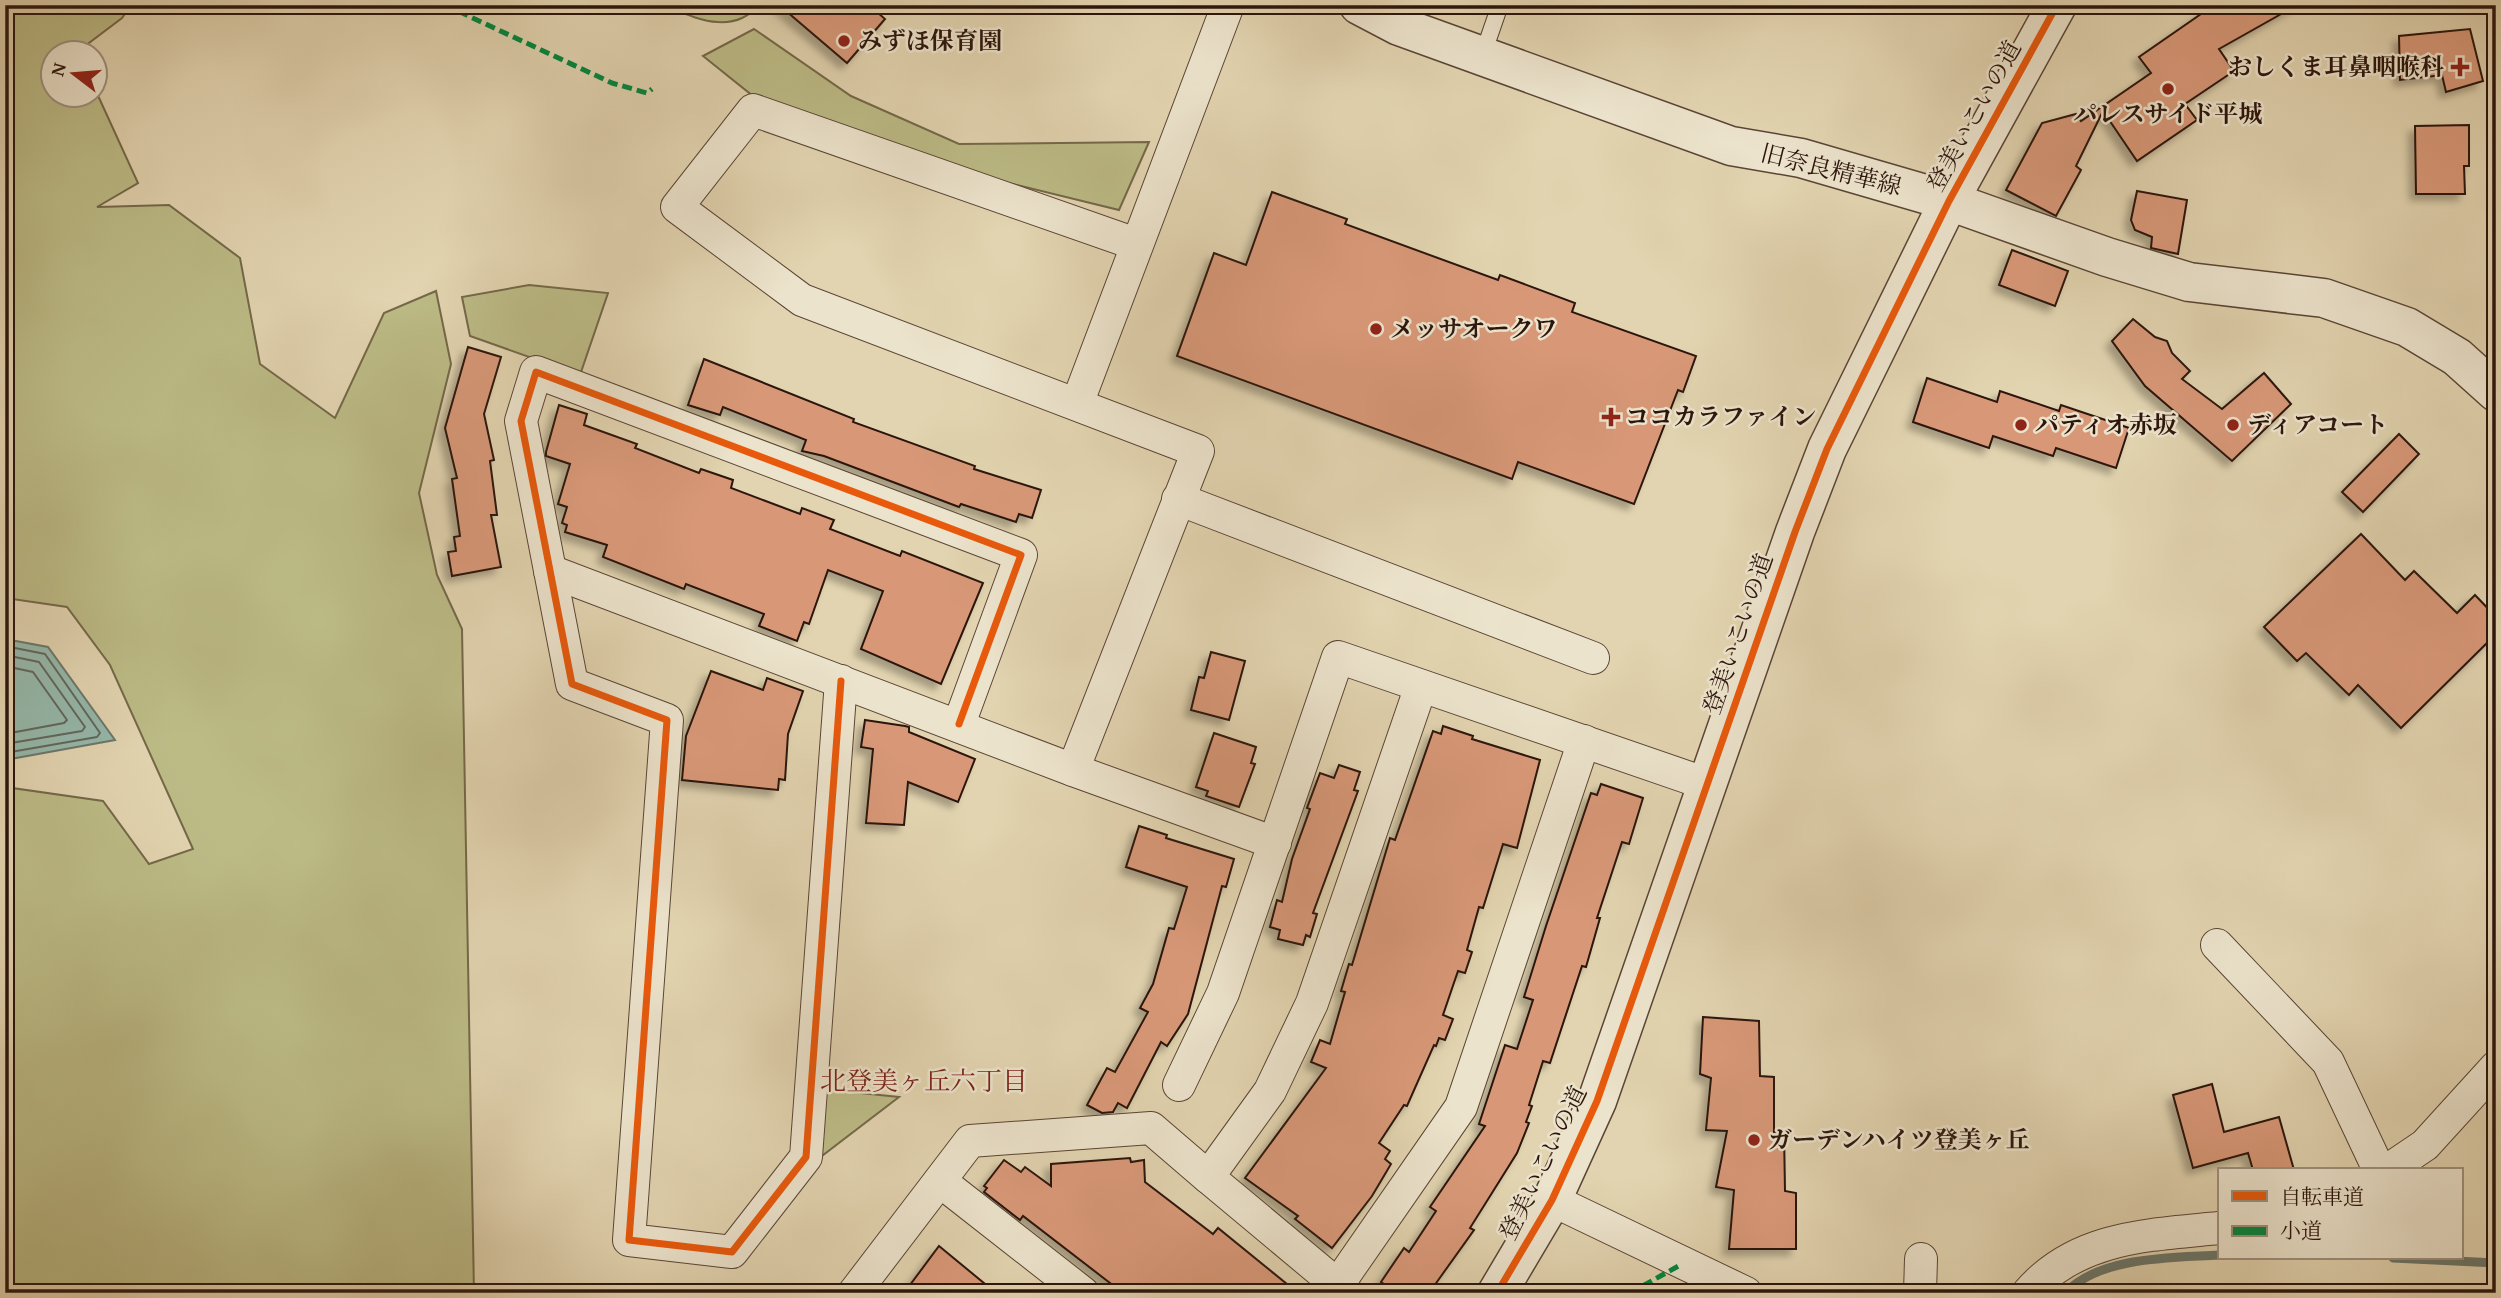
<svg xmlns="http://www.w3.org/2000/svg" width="2501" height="1298" font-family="'Gentium Book Plus','Noto Serif JP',serif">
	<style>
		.green { fill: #bcbb86; stroke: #746849; stroke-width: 2 }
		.water { fill: #95b8ab; stroke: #6b776b; stroke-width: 2 }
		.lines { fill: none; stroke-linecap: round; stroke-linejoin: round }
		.shore { stroke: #60665c; stroke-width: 2 }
		.stream { stroke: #6b776b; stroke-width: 9 }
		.building { fill: #d89878; stroke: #2c150c; stroke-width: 2; filter: url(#shadow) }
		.service-casing { stroke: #5a4535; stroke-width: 18 }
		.minor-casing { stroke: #5a4535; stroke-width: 34 }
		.tertiary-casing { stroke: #5a4535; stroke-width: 41 }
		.service { stroke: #ece3cc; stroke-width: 16 }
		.minor { stroke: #ece3cc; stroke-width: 32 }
		.tertiary { stroke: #ece3cc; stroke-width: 38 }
		.quiet { stroke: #00873e; stroke-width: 5; stroke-dasharray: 10 5; stroke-linecap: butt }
		.cycleway-casing { stroke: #ece3cc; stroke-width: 11 }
		.cycleway { stroke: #e8590c; stroke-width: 7 }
		.poi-dot { fill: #8f2418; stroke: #ece3cc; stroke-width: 2.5 }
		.labels { text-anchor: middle; stroke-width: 5; stroke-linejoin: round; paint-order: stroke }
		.poi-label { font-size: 24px; font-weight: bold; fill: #2c150c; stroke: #ece3cc; text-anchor: start }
		.street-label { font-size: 24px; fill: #2c150c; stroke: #ece3cc }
		.neighbourhood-label { font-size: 26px; fill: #7a1f14; stroke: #ece3cc }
	</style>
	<defs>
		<filter id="shadow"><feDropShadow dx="-6" dy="6" stdDeviation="3.5" flood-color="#0004"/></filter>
	</defs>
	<rect width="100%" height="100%" fill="#e2d4b0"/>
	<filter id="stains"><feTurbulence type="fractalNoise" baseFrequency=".00286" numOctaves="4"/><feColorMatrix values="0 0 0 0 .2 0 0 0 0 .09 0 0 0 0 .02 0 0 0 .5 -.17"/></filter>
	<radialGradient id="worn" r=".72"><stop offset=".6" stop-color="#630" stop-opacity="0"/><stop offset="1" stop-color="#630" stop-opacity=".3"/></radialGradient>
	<g class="green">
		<polygon points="5,5 131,5 122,18 77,52 52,52 52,94 94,94 95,89 138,183 97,207 169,205 240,258 260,364 335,418 384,313 436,291 451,364 419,493 437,575 462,629 474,1293 5,1293 5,787 103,801 149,864 193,849 110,665 67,607 5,598"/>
		<path d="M662,5H759C731,37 694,17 662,5Z"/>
		<polygon points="754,29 851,96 959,144 1149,142 1119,210 948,168 753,96 703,56"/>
		<polygon points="529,285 608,293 580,375 470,336 462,297"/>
		<polygon points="822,1089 899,1097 814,1162"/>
	</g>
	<polygon class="water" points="5,639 48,647 115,740 5,760"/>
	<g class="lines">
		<g class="shore">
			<polyline points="5,646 45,654 100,733 97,737 5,753"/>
			<polyline points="5,655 39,662 85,727 82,731 5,744"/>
			<polyline points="5,666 33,672 67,720 64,723 5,734"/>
		</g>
		<g class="stream">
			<polyline points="2393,1258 2496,1263"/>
			<path d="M2065,1293C2101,1256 2171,1258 2219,1255"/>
		</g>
	</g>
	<g class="building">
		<polygon points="779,5 869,5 885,19 847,63"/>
		<polygon points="2214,5 2297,5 2219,49 2234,71 2185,104 2197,120 2137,161 2103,111 2076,166 2081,170 2056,216 2006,190 2042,123 2076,114 2081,121 2151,73 2139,57"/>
		<polygon points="2470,29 2483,81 2446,92 2442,75 2400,80 2399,36"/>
		<polygon points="2469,125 2469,166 2464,166 2465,194 2416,194 2415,126"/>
		<polygon points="2137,191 2187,200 2178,254 2151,248 2152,237 2135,230 2131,220"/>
		<polygon points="1272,192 1347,219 1345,224 1498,280 1500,275 1575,303 1572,312 1696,356 1683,392 1678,390 1634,504 1518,462 1512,479 1177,356 1214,253 1246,265"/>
		<polygon points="2012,250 2068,271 2055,306 1999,285"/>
		<polygon points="2133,319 2155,337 2167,341 2172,353 2190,371 2182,379 2222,409 2264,373 2291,404 2232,461 2145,386 2112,341"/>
		<polygon points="468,347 501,357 484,414 494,460 490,461 497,515 491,515 501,567 452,576 448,552 456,551 454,537 460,536 452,479 457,478 445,428"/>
		<polygon points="704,359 854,419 853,422 975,466 974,469 1041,490 1032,518 1019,514 1016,522 961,504 959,507 824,456 802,451 806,440 723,407 720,415 688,405"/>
		<polygon points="1927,378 1997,402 2000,391 2059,411 2061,405 2129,428 2116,468 2056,448 2053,456 1993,436 1989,448 1913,422"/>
		<polygon points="559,405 587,414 584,425 637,444 635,448 699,473 701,469 733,480 731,488 800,514 802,508 834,520 830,529 900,556 902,551 983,583 941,684 861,649 883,591 828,570 809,624 804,622 797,641 759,626 764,614 686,584 684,589 603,557 607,545 565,532 567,525 562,523 567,507 558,504 570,464 546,456 546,452"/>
		<polygon points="2399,434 2419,454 2363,512 2342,492"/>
		<polygon points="2361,534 2405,580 2414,571 2457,613 2475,595 2496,617 2496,634 2401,728 2358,685 2349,695 2306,653 2297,661 2264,627"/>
		<polygon points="1211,652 1245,661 1229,720 1191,710 1199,677 1204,678"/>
		<polygon points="711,671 763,690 767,678 803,691 788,734 785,780 779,779 778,790 682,780 686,736"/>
		<polygon points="865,720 905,726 909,727 909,732 975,759 958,802 908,782 904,825 866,823 873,749 861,747"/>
		<polygon points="1443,726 1473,736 1472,739 1540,760 1517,848 1503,844 1483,908 1479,907 1467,950 1472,952 1465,973 1458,971 1443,1015 1453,1019 1445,1040 1439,1038 1436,1046 1434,1045 1407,1106 1404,1105 1379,1143 1390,1151 1385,1159 1391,1164 1372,1196 1332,1248 1295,1219 1298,1216 1245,1178 1326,1068 1311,1062 1320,1040 1330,1044 1345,992 1341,991 1349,964 1352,965 1390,838 1395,840 1433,731 1441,734"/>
		<polygon points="1214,733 1256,747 1251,763 1255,764 1239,807 1206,796 1208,791 1196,787"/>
		<polygon points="1339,765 1360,772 1354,790 1358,791 1313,913 1317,914 1310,937 1306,935 1303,945 1278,939 1280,930 1270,927 1277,900 1282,902 1292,859 1310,809 1307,808 1320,773 1334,778"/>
		<polygon points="1601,784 1643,798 1629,844 1622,842 1597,918 1600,918 1586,967 1582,966 1550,1063 1543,1061 1529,1105 1532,1106 1526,1122 1529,1123 1517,1153 1470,1228 1474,1230 1429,1293 1397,1293 1381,1282 1404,1248 1409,1252 1436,1211 1430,1207 1485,1126 1479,1124 1505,1045 1517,1049 1533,1000 1524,997 1546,926 1591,793 1597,795"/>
		<polygon points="1139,826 1167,835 1166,838 1234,859 1226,887 1222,886 1188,1014 1167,1046 1161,1042 1127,1108 1118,1103 1113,1112 1102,1113 1087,1105 1107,1068 1115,1072 1148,1012 1140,1008 1153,984 1169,928 1174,929 1187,887 1126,867"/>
		<polygon points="1703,1017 1759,1021 1760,1076 1774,1077 1774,1132 1784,1131 1785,1191 1796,1193 1796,1249 1729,1249 1734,1190 1716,1187 1727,1131 1706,1130 1711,1078 1700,1074"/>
		<polygon points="2212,1084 2224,1132 2279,1117 2294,1170 2253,1170 2248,1153 2193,1168 2173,1095"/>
		<polygon points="1130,1158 1131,1162 1144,1160 1145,1182 1213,1234 1218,1228 1298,1293 1123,1293 1023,1216 1020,1220 984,1192 987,1188 984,1186 1004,1160 1021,1172 1025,1167 1051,1186 1051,1164"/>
		<polygon points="939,1246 996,1293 904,1293"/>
	</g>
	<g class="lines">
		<defs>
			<polyline id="service" points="1482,57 1500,5"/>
			<g id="minor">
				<polyline points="1077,404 1228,5"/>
				<polyline points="1178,499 1593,658"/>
				<polyline points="550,571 1073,770 1275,843"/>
				<polyline points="841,681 806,1157 732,1252 629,1240 667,720 572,684 521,421 536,372 1021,555 959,724"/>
				<polyline points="1073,770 1198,451 802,300 677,207 753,110 1136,244"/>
				<polyline points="2217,945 2328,1062 2379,1170"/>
				<polyline points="1179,1085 1223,993 1338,657 1707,784"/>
				<polyline points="2388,1170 2425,1145 2496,1067"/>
				<polyline points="940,1181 1083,1293"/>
				<polyline points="1552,1200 1746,1293"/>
				<polyline points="854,1293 970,1141 1151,1128 1208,1177"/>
				<polyline points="1332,1293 1461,1107 1584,741"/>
				<polyline points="1347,1293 1208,1177 1270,1091 1312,1003 1421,686"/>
				<polyline points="1920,1293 1921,1259"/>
				<path d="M2028,1293C2077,1236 2150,1235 2219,1228"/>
			</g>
			<g id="tertiary">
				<polyline points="1359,5 1399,26 1731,146 1801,158 1949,201 2107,257 2189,282 2324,298 2407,327 2457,357 2496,392"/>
				<polyline points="1497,1293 1552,1200 1597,1101 1795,532 1827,449 1949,201 2057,5"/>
			</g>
		</defs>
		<use href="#service" class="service-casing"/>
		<use href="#minor" class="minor-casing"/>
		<use href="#tertiary" class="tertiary-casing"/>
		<use href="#service" class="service"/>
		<use href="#minor" class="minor"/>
		<use href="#tertiary" class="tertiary"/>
		<g class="quiet">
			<polyline points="445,5 612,83 647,93 652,89"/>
			<polyline points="1630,1293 1682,1264"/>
		</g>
		<defs>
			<g id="cycleway">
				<polyline points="841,681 806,1157 732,1252 629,1240 667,720 572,684 521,421 536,372 1021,555 959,724"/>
				<polyline points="1497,1293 1552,1200 1597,1101 1795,532 1827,449 1949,201 2057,5"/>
			</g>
		</defs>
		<use href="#cycleway" class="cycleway-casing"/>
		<use href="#cycleway" class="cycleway"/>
	</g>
	<g class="poi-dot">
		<circle cx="844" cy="41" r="7"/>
		<path d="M2456.5 56.5h7v7h7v7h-7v7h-7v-7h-7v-7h7z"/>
		<circle cx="2168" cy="89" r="7"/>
		<circle cx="1376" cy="329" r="7"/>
		<path d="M1607.5 406.5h7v7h7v7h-7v7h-7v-7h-7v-7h7z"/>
		<circle cx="2021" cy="425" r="7"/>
		<circle cx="2233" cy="425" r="7"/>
		<circle cx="1754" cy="1140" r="7"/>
	</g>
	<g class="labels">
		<g class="poi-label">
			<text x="858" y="49">みずほ保育園</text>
			<text x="2444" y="75" text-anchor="end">おしくま耳鼻咽喉科</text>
			<text x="2168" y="122" text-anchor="middle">パレスサイド平城</text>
			<text x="1390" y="337">メッサオークワ</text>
			<text x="1625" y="425">ココカラファイン</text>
			<text x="2035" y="433">パティオ赤坂</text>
			<text x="2247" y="433">ディアコート</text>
			<text x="1768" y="1148">ガーデンハイツ登美ヶ丘</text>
		</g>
		<g class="street-label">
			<text transform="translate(1974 116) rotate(-61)" y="8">登美いこいの道</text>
			<text transform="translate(1831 170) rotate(14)" y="8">旧奈良精華線</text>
			<text transform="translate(1738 634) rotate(-71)" y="8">登美いこいの道</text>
			<text transform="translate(1543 1163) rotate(-64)" y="8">登美いこいの道</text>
		</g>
		<g class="neighbourhood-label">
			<text x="924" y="1090">北登美ヶ丘六丁目</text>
		</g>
	</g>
	<rect width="2501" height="1298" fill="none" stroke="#e2d4b0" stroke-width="28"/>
	<rect x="7" y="7" width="2487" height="1284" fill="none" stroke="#2c150c" stroke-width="3.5"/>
	<rect x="14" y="14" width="2473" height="1270" fill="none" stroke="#2c150c" stroke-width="2"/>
	<rect x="2218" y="1168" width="245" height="91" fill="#ece3cc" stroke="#9f917f" stroke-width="2"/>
	<rect x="2232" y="1191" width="35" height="10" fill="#e8590c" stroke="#9f917f" stroke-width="2"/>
	<text x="2280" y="1204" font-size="21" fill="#2c150c">自転車道</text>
	<rect x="2232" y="1226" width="35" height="10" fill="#00873e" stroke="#9f917f" stroke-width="2"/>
	<text x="2280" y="1238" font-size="21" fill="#2c150c">小道</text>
	<g transform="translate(74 74) rotate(286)"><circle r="33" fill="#ece3cc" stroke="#9f917f" stroke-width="2"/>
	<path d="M0-5L12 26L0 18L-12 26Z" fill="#8f2418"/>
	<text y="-10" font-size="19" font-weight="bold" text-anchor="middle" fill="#2c150c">N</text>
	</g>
	<rect width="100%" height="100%" filter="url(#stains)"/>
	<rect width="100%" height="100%" fill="url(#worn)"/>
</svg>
